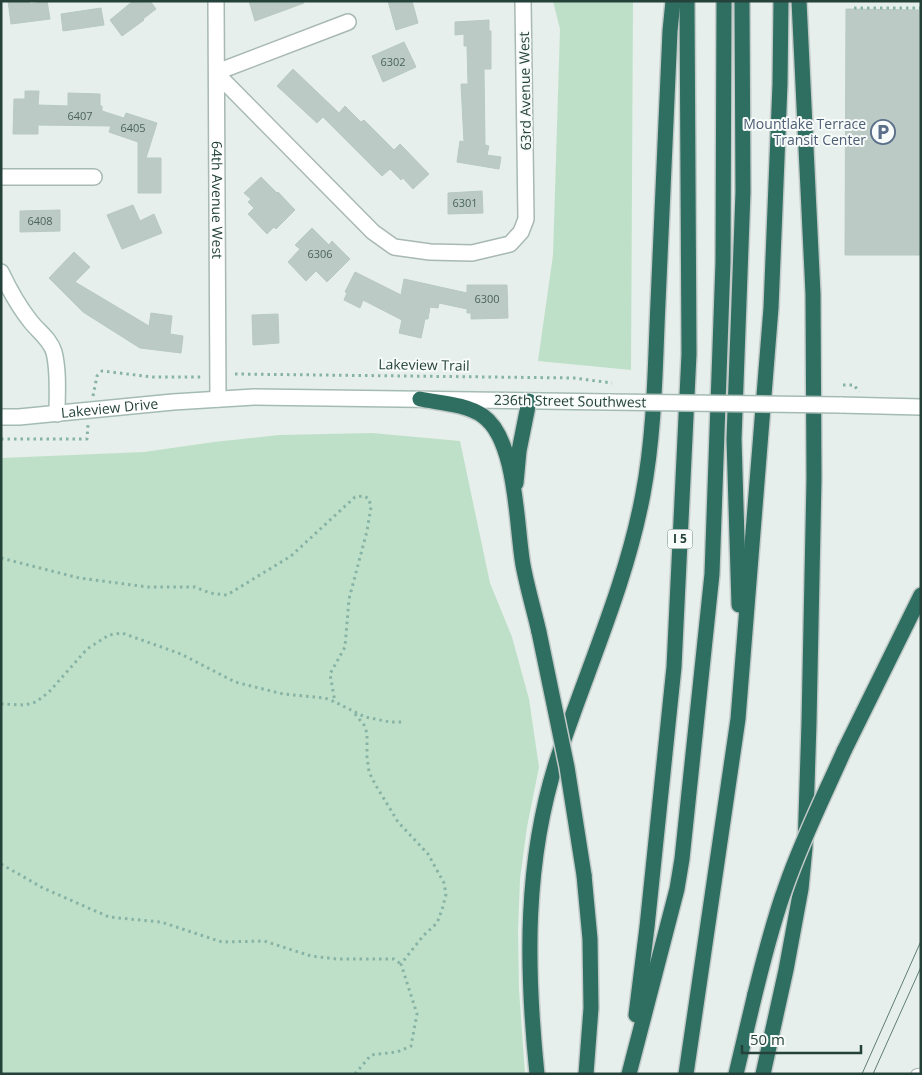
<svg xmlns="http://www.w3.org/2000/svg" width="922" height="1075" font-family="'Open Sans',sans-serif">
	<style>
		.green { fill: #bfe0c8 }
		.building { fill: #bbcac4; stroke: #b8c9c2 }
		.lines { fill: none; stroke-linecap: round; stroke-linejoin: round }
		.lane-casing { stroke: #a8b8b2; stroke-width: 11 }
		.street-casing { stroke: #a8b8b2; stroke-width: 18 }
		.secondary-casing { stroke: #a4bbb3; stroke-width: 18 }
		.highway-casing { stroke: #c2cac8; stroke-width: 18 }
		.path { stroke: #86b3a5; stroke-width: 3; stroke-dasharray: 2.5 4; stroke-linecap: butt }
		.lane { stroke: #fff; stroke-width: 9 }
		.street { stroke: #fff; stroke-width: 15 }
		.secondary { stroke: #fff; stroke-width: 15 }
		.highway { stroke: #2f6f62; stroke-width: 15 }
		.tram { stroke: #5f7d75; stroke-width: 1 }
		.secondary-bridge-casing { stroke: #a4bbb3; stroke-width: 18; stroke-linecap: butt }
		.highway-bridge-casing { stroke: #c2cac8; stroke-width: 18; stroke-linecap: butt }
		.secondary-bridge { stroke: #fff; stroke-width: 15 }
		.highway-bridge { stroke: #2f6f62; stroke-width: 15 }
		.labels { text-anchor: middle; stroke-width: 4; stroke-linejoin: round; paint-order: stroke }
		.number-label { font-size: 11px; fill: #4a645c }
		.shield { fill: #f7fbf9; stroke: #637a73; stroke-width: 1 }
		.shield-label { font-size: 12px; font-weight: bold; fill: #24423a }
		.street-label { font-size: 14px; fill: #24423a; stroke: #f7fbf9 }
		.service-label { font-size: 14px; fill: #4e5e75; stroke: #f7fbf9; text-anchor: end }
	</style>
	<rect width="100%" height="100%" fill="#e6efeb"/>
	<g class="green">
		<polygon points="553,1 633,1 631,370 538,361 553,255 560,29"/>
		<polygon points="372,433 460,441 490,583 512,637 529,699 539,767 527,827 520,879 518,930 519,990 525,1074 1,1074 1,458 144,452 214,442 279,435"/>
	</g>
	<g class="building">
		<polygon points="8,1 29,1 30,4 47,1 50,19 11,24"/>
		<polygon points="133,1 150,1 156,9 143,19 144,20 122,36 110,20"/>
		<polygon points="249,1 304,1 304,3 255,21"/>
		<polygon points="388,1 412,1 418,23 396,30"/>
		<polygon points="101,8 104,25 63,31 61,14"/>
		<polygon points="846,9 921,10 921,255 845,255"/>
		<polygon points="489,20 489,31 491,31 491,69 484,69 485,145 489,146 487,155 501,157 499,169 457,162 460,141 464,142 461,84 468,84 467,46 464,46 464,34 455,35 455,22"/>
		<polygon points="404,42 416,67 383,82 372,56"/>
		<polygon points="293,69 339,113 345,106 361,122 364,120 394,150 400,144 429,174 413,189 403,178 401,180 390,169 382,176 323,117 317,123 277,86"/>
		<polygon points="25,91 39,91 38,105 68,106 68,93 100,94 100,106 102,106 102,111 124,118 126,113 157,123 146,158 161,158 161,193 138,193 138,142 109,132 111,126 38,125 38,134 13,134 14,99 25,99"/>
		<polygon points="261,177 277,193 278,192 295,210 276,229 274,227 267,234 248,214 254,208 248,202 251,199 244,193"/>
		<polygon points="482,191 483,213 448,214 448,193"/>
		<polygon points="133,205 140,221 154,214 162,233 122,249 107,215"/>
		<polygon points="60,210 60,231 20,232 20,211"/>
		<polygon points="312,228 329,245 332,241 350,259 327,282 316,271 306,281 288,262 300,249 295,245"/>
		<polygon points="74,252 90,267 75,282 149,326 151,313 172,316 170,334 183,336 181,353 140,348 83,312 49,278"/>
		<polygon points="355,272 401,295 404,279 467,293 467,285 507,285 508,318 471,319 471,313 467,313 467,309 439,303 438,308 430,307 428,319 425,319 421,338 399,333 402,320 363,300 360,308 344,300 347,293 345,292"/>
		<polygon points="278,314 279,343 253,345 252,315"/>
	</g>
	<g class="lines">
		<defs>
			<polyline id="lane" points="916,1074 921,1073"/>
			<g id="street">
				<path id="s1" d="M216,1L218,399"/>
				<polyline points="217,72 348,22"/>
				<polyline points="217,74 373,232 394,247 430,252 472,253 510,244 521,232 526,219 523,1"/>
				<polyline points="1,177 94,177"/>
			</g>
			<g id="secondary">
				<path d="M1,272C9,289 19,307 31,322C39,332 50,339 54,352C59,372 57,394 57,414"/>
				<polyline points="840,405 921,407"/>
				<path id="s2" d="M1,417H19L173,402L254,397L610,402"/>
			</g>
			<g id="highway">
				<path d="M420,399C440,403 466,404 483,416C517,440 516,525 523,565C527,587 534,610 539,632"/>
				<polyline points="516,483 519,451 529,401"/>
				<polyline points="739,605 734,439 743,192 742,1"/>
				<polyline points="844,751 921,595"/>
				<polyline points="584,875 590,939 591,1008 586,1074"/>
				<polyline points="636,1015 647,927 674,667 689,354 687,1"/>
				<path d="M537,1074C526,967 524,861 558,757C587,669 626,585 643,494C655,431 655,366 658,303C662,212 666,121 670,31L673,1"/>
				<polyline points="629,1074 677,889 682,859 712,574 723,262 724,1"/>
				<polyline points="686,1074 738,719 771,308 780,84 781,1"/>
				<polyline points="736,1074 755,994"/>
				<polyline points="763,1074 786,970 801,889 805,848 809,723 814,479 813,294 799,1"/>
			</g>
		</defs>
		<use href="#lane" class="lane-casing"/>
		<use href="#street" class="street-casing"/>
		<use href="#secondary" class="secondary-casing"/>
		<use href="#highway" class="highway-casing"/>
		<g class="path">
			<polyline points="854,8 921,8"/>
			<polyline points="235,374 574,378 612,383"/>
			<polyline points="843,385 854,385 859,392"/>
			<polyline points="93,396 97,376 102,371 153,377 202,377"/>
			<polyline points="1,439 87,439 88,425"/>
			<polyline points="1,558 79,578 148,587 195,587 210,593 227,595 291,556 355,497 364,496 369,499 371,507 367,531 349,599 345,647 330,674 335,702"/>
			<polyline points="1,704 25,705 36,702 49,692 87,649 109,635 122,633 181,654 235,682 283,694 325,698 335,702 365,717 390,722 405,722"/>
			<polyline points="1,864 43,888 109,917 161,922 222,942 264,941 311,956 337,959 394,959 401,964"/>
			<polyline points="355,1074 371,1055 397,1052 411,1046 417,1014 401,964 423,936 437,923 442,910 446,894 444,883 428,854 398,822 375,784 369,772 367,757 367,733 364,725 355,714"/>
		</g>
		<use href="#lane" class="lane"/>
		<use href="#street" class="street"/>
		<use href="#secondary" class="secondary"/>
		<use href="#highway" class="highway"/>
		<g class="tram">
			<polyline points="862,1074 921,941"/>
			<polyline points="873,1074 921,967"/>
		</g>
		<defs>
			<polyline id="secondary-bridge" points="610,402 840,405"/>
			<g id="highway-bridge">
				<polyline points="539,632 567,767 584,875"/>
				<path d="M755,994C764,958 773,921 786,886C802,840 824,796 844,751"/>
			</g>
		</defs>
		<use href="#secondary-bridge" class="secondary-bridge-casing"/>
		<use href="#highway-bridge" class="highway-bridge-casing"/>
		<use href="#secondary-bridge" class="secondary-bridge"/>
		<use href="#highway-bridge" class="highway-bridge"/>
	</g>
	<defs>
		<symbol id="parking-ring" viewBox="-11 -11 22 22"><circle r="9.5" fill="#f7fbf9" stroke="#5c6f8a" stroke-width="1.5"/><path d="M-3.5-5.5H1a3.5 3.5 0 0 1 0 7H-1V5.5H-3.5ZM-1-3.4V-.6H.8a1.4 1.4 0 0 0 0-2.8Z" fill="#5c6f8a"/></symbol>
	</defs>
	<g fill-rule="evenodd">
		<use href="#parking-ring" x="869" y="118" width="28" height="28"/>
	</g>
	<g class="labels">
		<g class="number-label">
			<text x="393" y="66">6302</text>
			<text x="80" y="120">6407</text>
			<text x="133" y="132">6405</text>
			<text x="465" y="207">6301</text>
			<text x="40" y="225">6408</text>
			<text x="320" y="258">6306</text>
			<text x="487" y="303">6300</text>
		</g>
		<rect class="shield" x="667.5" y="529.5" width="25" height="19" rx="4"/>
		<g class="shield-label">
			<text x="680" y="543">I 5</text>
		</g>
		<g class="street-label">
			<text transform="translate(525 91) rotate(-91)" y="5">63rd Avenue West</text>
			<text dy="5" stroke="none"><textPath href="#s1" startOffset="199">64th Avenue West</textPath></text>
			<text transform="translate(424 365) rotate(1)" y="5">Lakeview Trail</text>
			<text transform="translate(570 401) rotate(1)" y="5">236th Street Southwest</text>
			<text dy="5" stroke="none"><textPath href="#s2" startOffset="109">Lakeview Drive</textPath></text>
		</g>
		<g class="service-label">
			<text x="866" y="129">Mountlake Terrace<tspan x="866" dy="16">Transit Center</tspan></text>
		</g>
	</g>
	<rect width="922" height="1075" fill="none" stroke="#24423a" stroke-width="5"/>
	<path d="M742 1045v8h119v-8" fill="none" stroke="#24423a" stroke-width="2.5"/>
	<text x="750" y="1045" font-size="15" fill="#24423a" stroke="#f7fbf9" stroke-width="4" paint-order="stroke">50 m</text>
</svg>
